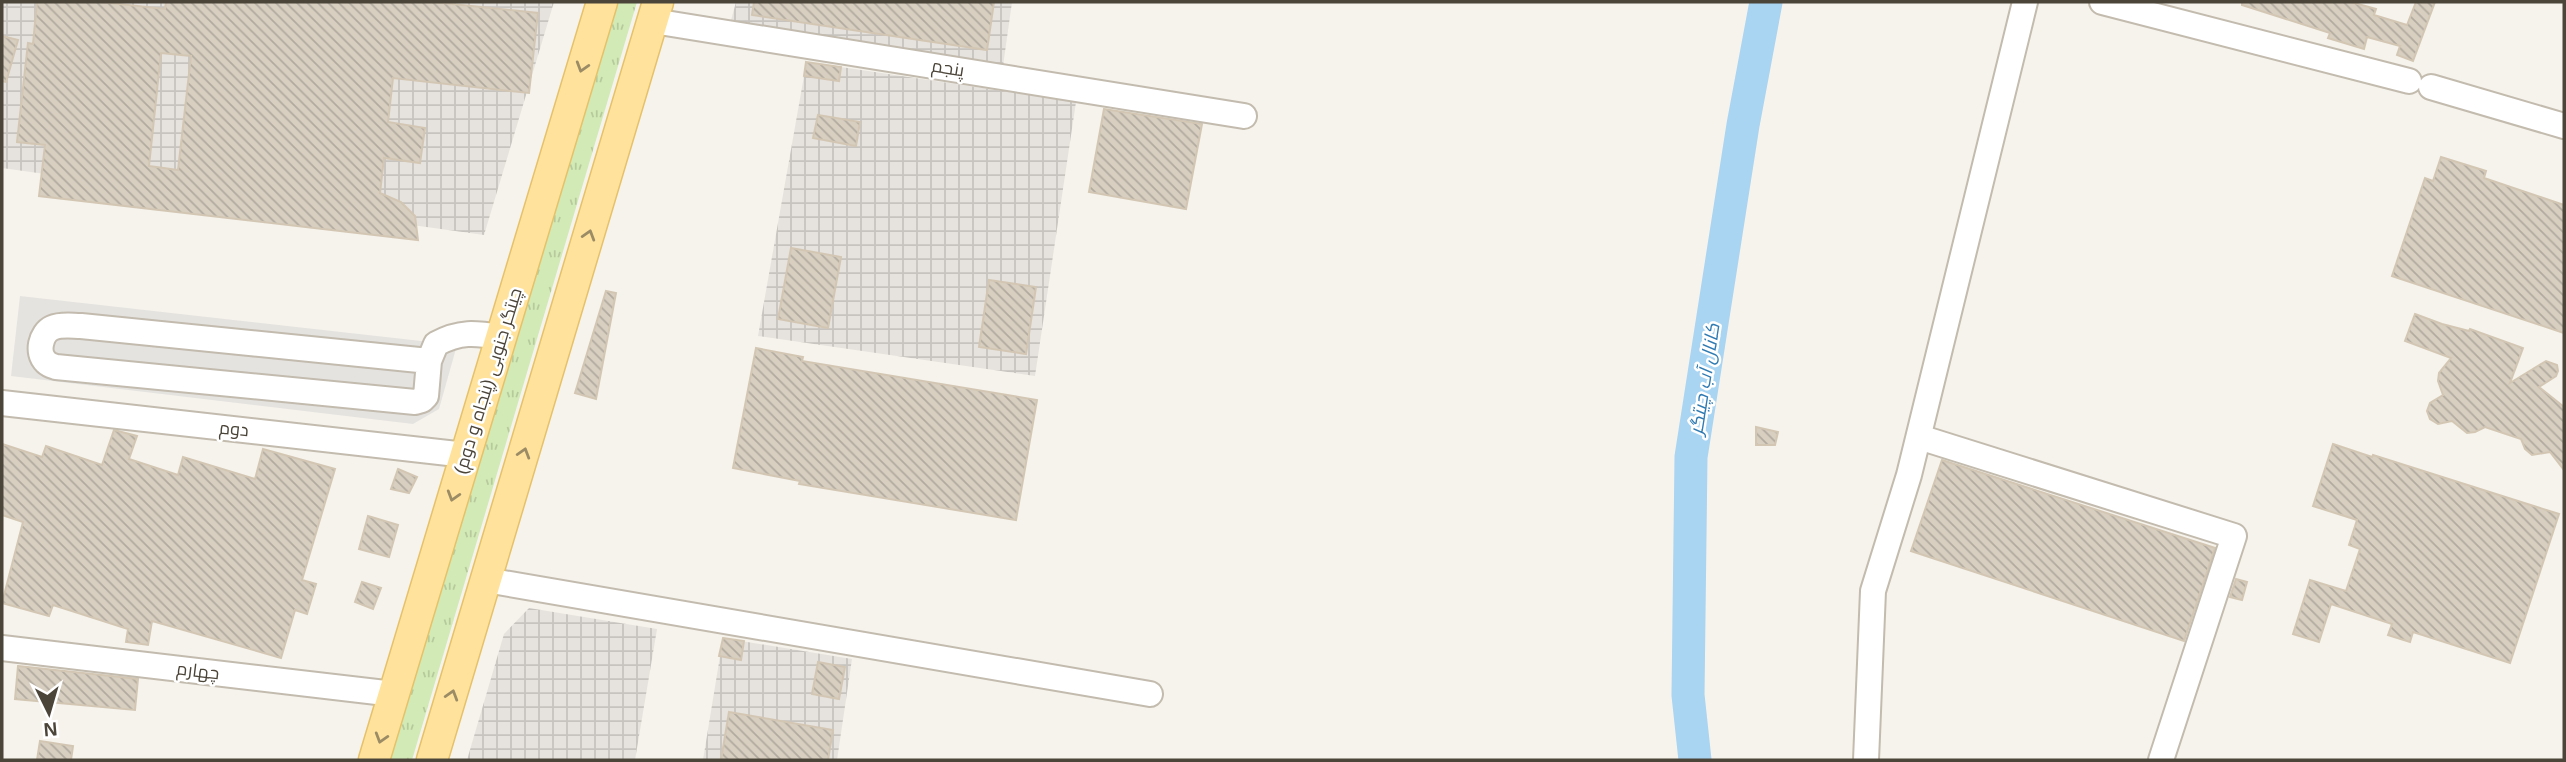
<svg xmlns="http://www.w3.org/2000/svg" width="2566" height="762" font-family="Arial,Cairo,sans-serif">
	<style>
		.industrial { fill: url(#industrial-grid) }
		.grass { fill: url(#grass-tufts) }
		.parking { fill: #e5e3e0 }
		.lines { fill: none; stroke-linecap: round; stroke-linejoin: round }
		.river { stroke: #a9d4f2; stroke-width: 33 }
		.building { fill: url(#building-back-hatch); stroke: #d3c7b4; stroke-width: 2; fill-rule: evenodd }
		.minor-casing { stroke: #c2bbae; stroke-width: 28 }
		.major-casing { stroke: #e6c16a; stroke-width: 33 }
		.minor { stroke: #fff; stroke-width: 24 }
		.major { stroke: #ffe39c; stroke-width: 30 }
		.oneway { stroke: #9c8c66 }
		.labels { text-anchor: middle; stroke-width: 5; stroke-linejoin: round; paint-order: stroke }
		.street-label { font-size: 18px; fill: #4b4439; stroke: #fff }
		.water-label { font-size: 19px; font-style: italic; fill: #2e7ab2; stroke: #fff }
	</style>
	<defs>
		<pattern id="industrial-grid" width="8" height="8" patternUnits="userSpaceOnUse" patternTransform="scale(1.75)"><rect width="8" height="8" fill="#e6e2dd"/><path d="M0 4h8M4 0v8" fill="none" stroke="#c7c3be"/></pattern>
		<pattern id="grass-tufts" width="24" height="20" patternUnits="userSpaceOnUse" patternTransform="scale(1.75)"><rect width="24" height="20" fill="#d2eab5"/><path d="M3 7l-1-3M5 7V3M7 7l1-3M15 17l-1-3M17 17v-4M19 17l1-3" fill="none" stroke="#b6ca9c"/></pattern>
		<pattern id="building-back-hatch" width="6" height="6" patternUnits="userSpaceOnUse" patternTransform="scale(1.75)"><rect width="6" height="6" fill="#d8cfc1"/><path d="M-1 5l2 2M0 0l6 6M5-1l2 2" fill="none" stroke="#b1aa9e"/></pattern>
	</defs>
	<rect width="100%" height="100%" fill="#f6f3ec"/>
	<g class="industrial">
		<polygon points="2,2 554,2 484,235 2,168"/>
		<polygon points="736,2 1012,2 1003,66 730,24"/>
		<polygon points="841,67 1076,102 1035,376 758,336 804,76 839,81"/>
		<polygon points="529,608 657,629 635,760 467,760 504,634"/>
		<polygon points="723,638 852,659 837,760 703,760"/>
	</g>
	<polygon class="grass" points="616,2 637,2 412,760 388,760"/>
	<polygon class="parking" points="20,296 457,345 439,409 413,424 11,376"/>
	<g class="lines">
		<polyline class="river" points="1695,760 1688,695 1691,457 1743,125 1766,2"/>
	</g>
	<g class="building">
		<path d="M37,2H101L165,9L166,2H433L538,13L529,93L393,78L388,122L425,128L420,163L384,158L380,193L401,202L415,216L418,240L39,196L45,145L17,142L28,43L33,44ZM161,53L191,56L178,170L149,166Z"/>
		<polygon points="754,2 994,2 987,50 752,15"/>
		<polygon points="2242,2 2351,2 2376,9 2374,15 2407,25 2416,2 2435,2 2413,61 2397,55 2400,46 2367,37 2364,49 2328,38 2330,33 2242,5"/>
		<polygon points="2,36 18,40 6,82 2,81"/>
		<polygon points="806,62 841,67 839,81 804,76"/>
		<polygon points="1104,109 1202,124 1186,209 1089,192"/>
		<polygon points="818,115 860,122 856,146 813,138"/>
		<polygon points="2441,157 2486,171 2484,178 2564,205 2564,333 2392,276 2425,178 2433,181"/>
		<polygon points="791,248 841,257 828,328 778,319"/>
		<polygon points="989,280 1036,287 1026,354 979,347"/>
		<polygon points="606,291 616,293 596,399 575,393"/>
		<polygon points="2415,314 2442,324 2469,331 2470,329 2523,348 2510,383 2546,361 2557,365 2558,371 2556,376 2539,387 2564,407 2564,470 2550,452 2532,455 2525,449 2521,439 2485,427 2475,432 2467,433 2452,421 2438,424 2430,419 2427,411 2430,403 2443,395 2438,381 2439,373 2451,358 2405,341"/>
		<polygon points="756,348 803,357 802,361 1037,400 1016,520 799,484 800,481 733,468"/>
		<polygon points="1756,427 1778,432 1775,445 1756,445"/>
		<polygon points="114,430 137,436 129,459 178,475 183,457 255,479 263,449 335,469 302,580 316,584 307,614 295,610 281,658 152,621 148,645 126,642 128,629 53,605 49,616 2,603 23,522 2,515 2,444 42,457 46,446 102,465"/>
		<polygon points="2333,444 2372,457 2373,455 2559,514 2510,663 2413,632 2410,642 2388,635 2392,624 2331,604 2319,642 2293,634 2310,580 2346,591 2360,549 2349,545 2357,520 2313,506"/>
		<polygon points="1942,460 2215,548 2184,641 1911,551"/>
		<polygon points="398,469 417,477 409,493 391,489"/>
		<polygon points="368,516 398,525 389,557 359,549"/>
		<polygon points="2236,579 2247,582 2242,600 2230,597"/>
		<polygon points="362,582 381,588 373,609 355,602"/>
		<polygon points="723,638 744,641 741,660 719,656"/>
		<polygon points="818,662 845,667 839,699 812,694"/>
		<polygon points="18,666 138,679 135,710 15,699"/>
		<polygon points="729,712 833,730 828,760 721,760"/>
		<polygon points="40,741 73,746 71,760 37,760"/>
	</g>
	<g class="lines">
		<defs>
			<g id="minor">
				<polyline points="2102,2 2409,81"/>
				<polyline points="653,21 1244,116"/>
				<polyline points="2431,87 2564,126"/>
				<path d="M429,361L81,326C72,326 61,324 52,328C41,333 36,353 46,362C49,365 53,366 56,367L415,402L422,400L426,396L429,361L436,344C460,331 475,333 501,337"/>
				<polyline points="2,403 466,455"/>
				<polyline points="1919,437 2234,536 2161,760"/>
				<polyline points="486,580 1150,694"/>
				<polyline points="2,648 394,694"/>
				<polyline points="1866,760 1873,591 1909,475 2025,2"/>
			</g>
			<g id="major">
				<polyline points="374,760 602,2"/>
				<polyline points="432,760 658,2"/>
			</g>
		</defs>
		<use href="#minor" class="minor-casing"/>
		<use href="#major" class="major-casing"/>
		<use href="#minor" class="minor"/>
		<use href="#major" class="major"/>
	</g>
	<defs><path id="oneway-chevron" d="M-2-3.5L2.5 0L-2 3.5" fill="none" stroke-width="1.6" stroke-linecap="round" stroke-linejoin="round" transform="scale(1.75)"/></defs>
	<g class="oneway">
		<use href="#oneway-chevron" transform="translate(582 67) rotate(107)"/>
		<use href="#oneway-chevron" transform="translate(589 235) rotate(-73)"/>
		<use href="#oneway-chevron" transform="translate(524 453) rotate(-73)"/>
		<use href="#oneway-chevron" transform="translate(453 496) rotate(107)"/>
		<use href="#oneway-chevron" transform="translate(452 695) rotate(-73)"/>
		<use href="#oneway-chevron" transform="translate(381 738) rotate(107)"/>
	</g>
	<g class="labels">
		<g class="street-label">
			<text transform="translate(948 68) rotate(9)" y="6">پنجم</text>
			<text transform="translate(488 381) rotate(-73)" y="6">چیتگر جنوبی (پنجاه و دوم)</text>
			<text transform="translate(234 429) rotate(6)" y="6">دوم</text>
			<text transform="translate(198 671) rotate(7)" y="6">چهارم</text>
		</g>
		<g class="water-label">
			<text transform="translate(1704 379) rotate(-81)" y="7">کانال آب چیتگر</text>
		</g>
	</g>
	<rect width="2566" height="762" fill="none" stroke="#4b4439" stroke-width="7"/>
	<g transform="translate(49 713) rotate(175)" stroke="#ffffff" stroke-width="5" paint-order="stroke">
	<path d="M0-5L12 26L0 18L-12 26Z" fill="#4b4439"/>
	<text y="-10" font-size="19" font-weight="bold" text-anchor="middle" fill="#4b4439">N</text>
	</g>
</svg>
